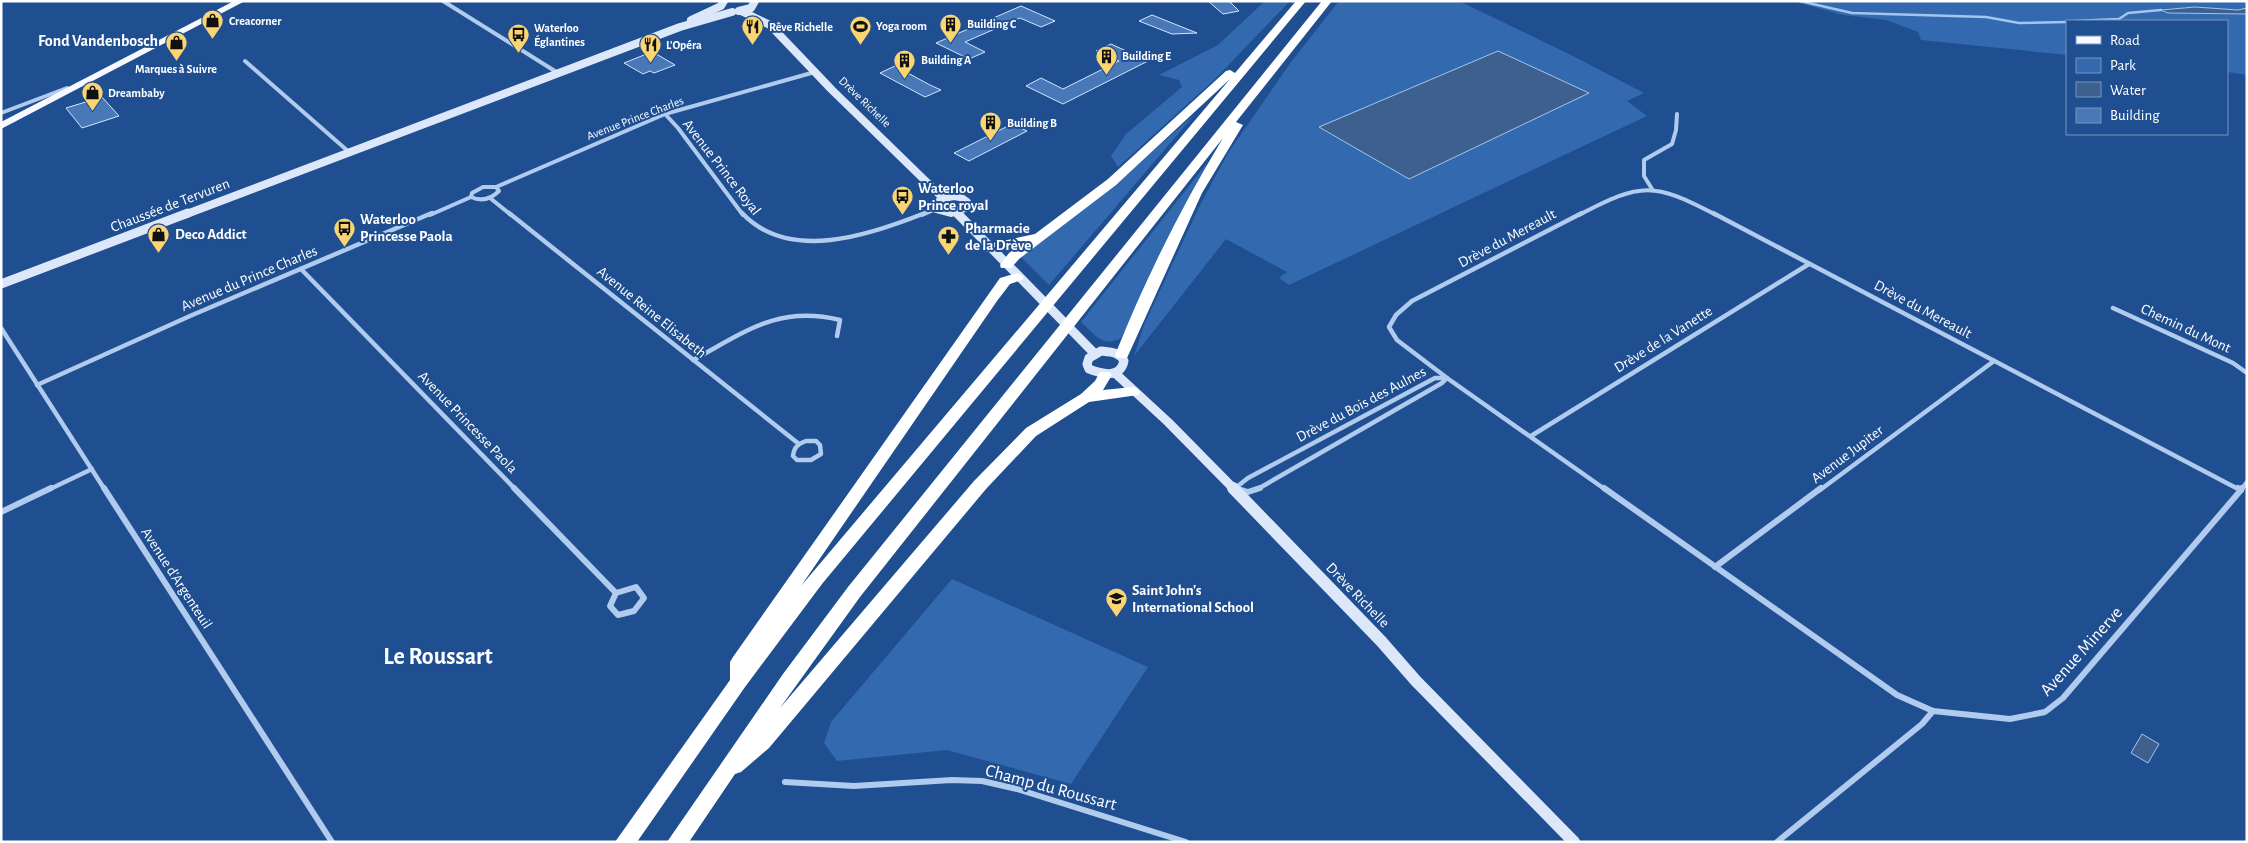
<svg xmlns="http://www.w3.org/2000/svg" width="2248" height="843" font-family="'Alegreya Sans',sans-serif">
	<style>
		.green { fill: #3369ae }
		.water { fill: #3d608f; stroke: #a3c5ef }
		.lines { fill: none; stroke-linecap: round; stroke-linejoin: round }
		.stream { stroke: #a3c5ef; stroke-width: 2.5 }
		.building { fill: #4878b8; stroke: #d5e5f9 }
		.street-far2 { stroke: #b0cbed; stroke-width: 4 }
		.street-far1 { stroke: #b0cbed; stroke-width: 4.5 }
		.street { stroke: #b0cbed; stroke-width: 6 }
		.secondary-far2 { stroke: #dce8fa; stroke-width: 8 }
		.secondary-far1 { stroke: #dce8fa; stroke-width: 9 }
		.secondary { stroke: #dce8fa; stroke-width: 12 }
		.primary { fill: #f6f9ff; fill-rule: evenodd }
		.highway { fill: #fff; fill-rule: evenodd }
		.labels { text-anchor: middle; stroke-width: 4; stroke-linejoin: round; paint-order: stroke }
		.far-poi-label { font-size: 12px; font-weight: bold; fill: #fff; stroke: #1f4f91; text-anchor: start }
		.far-street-label { font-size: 12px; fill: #fff; stroke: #1f4f91 }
		.street-label { font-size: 15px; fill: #fff; stroke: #1f4f91 }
		.poi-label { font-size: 15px; font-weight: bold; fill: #fff; stroke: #1f4f91; text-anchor: start }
		.far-district-label { font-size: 16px; font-weight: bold; fill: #fff; stroke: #1f4f91 }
		.near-street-label { font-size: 18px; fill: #fff; stroke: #1f4f91 }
		.near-district-label { font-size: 24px; font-weight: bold; fill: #fff; stroke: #1f4f91 }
	</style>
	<rect width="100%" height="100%" fill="#1f4f91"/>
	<g class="green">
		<polygon points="1265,1 1290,1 1214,80 1118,167 1111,156 1126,134 1182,87 1179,80 1159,75 1218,45"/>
		<polygon points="1339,1 1459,1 1573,56 1644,93 1627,101 1647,116 1289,285 1279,278 1287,272 1226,239 1134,356 1144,325 1199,207 1228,153 1291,62"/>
		<polygon points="1793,1 2247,1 2247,8 2238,10 2195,7 2163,9 2168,13 2247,14 2247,75 2227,72 2227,21 2067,21 2067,55 1921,40 1918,32 1886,20 1843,15"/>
		<path d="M1195,114L1049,285L1019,255C1082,212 1139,164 1195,114Z"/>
		<path d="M1208,162L1121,338C1102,348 1095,334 1081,322Z"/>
		<polygon points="952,579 1148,667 1071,784 947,750 837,761 824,743 831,722"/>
	</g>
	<g class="water">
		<polygon points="2195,7 2238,10 2247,8 2247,14 2168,13 2161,10"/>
		<polygon points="1498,51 1589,93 1409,179 1319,127"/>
		<polygon points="2142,734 2159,744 2148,763 2131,753"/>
	</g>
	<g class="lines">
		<g class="stream">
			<polyline points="1800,1 1852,13 1986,17 2019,23 2067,22"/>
			<polyline points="2073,21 2119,19 2128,13 2161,10"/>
		</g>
	</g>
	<g class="building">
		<polygon points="1208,1 1229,1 1239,11 1223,14"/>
		<polygon points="1021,6 1055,21 1041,27 1020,18 965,42 985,52 969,59 936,43"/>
		<polygon points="1152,15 1197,33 1172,34 1139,21"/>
		<polygon points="1111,44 1148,61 1063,104 1026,86 1041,78 1063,89 1119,61 1096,51"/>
		<polygon points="649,53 658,55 675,65 654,73 650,71 643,74 624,63"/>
		<polygon points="895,66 930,85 941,90 925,97 880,73"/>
		<polygon points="102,97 119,116 82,128 66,108"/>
		<polygon points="1012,124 1027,131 969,161 954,153"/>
	</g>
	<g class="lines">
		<g class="street-far2">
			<polyline points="443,1 558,73"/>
			<polyline points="245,61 349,152"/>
			<polyline points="1,113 67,88"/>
			<polyline points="665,114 678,128 743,215"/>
			<polyline points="496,187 665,114 815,72"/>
			<polyline points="1652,189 1644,176 1644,160 1672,144 1676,130 1677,114"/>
			<path d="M471,197C482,202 491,199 499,191L496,187"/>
			<polyline points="471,197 472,193 483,187 496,187"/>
			<polyline points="490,198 511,215"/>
			<polyline points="430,215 471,197"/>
			<polyline points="922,215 936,209"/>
			<path d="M1579,215C1642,182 1653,182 1716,215"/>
		</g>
		<g class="street-far1">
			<polyline points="509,213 799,444"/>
			<path d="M742,213C789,263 870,235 925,213"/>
			<polyline points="1582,213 1412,301 1396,315 1389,327 1397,340 1447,378 1606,490"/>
			<polyline points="1713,213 2240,490"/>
			<polyline points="301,269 516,490"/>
			<polyline points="2113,308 2233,363 2247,373"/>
			<polyline points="1,328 105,490"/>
			<path d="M693,360C745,332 778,305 840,320L837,336"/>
			<polyline points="37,385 190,316 432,213"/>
			<polyline points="1531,436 1809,264"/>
			<path d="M806,441H816L820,445L821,454L811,460H797L793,456C794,447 798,444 806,441Z"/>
			<polyline points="48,490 92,469"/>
			<polyline points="1237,490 1234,489 1248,478 1435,378 1447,378 1442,383 1256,490"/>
			<polyline points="1820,490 1994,361"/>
			<polyline points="2241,490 2247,482"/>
		</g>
		<g class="street">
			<polyline points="104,488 332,842"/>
			<polyline points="514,488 616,593"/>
			<polyline points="1235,488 1248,492 1260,488"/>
			<polyline points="1604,488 1897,695 1933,711 2010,719 2045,712 2063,698 2241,490"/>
			<polyline points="2238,488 2241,490"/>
			<polyline points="2241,490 2242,488"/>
			<polyline points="1,512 51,488"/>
			<polyline points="1715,567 1821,488"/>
			<polygon points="636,587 644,598 634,611 618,615 610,606 616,593"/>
			<polyline points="785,782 854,786 952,780 982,781 1017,789 1186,842"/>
			<polyline points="1777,842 1922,724 1933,711"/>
		</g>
		<g class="secondary-far2">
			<polyline points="739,11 751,8 755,1"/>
			<polyline points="741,11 770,25 832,90 943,198"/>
			<polyline points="691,20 721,6 724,1"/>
			<polygon points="954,196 960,197 967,202 965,208 951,213 936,209 935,205 943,198"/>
			<polyline points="957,213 959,215"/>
			<polyline points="184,215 680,27 732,12"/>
		</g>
		<g class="secondary-far1">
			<polyline points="957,213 1094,353"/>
			<polyline points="1,284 188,213"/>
			<path d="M1101,351C1111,352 1119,352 1124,361C1120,379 1102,374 1089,369L1087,364L1089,358Z"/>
			<polyline points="1116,374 1168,422 1235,490"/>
		</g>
		<polyline class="secondary" points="1233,488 1381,641 1416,681 1574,842"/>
		<polygon class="primary" points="234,1 245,1 1,129 1,122"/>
		<g class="highway">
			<polygon points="1296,1 1306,1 822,584 745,687 637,842 615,842 730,680 730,662 733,657 1000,278 1017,273 1024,277 1022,280 1010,284 997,301 801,586 1230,79 1116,185 1019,259 1011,268 1001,268 1000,265 1009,253 1023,243 989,252 984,251 983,248 984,245 1035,234 1108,179 1226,71 1230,70 1235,73"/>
			<path d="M1322,1H1332L1236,122L1243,125L1202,193L1127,358H1117L1115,355C1145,280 1181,207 1223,138L860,597L780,708L974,481L1026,428L1081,394L1095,381L1100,372H1110L1112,375L1103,390L1133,387L1138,389L1140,392L1138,395L1089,402L1036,436L986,489L769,748L741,772L735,774L689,842H667L783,674L848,587Z"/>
		</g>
	</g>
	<defs>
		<symbol id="shop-pin" viewBox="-11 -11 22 30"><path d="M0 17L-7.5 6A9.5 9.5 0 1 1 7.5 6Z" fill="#fbd570" stroke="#1f4f91"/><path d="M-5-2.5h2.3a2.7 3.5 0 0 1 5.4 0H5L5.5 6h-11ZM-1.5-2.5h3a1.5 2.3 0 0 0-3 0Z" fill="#111"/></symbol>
		<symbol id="building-pin" viewBox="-11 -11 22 30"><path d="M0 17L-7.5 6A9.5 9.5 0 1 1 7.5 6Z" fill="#fbd570" stroke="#1f4f91"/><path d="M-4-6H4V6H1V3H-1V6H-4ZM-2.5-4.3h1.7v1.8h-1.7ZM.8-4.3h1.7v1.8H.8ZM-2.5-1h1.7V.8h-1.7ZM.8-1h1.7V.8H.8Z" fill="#111"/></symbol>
		<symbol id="stadium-pin" viewBox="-11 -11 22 30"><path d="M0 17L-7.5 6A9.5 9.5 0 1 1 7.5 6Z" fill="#fbd570" stroke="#1f4f91"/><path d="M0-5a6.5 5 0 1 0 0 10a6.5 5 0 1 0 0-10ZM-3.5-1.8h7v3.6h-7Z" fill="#111"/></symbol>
		<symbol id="restaurant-pin" viewBox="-11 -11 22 30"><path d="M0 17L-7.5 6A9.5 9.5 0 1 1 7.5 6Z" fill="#fbd570" stroke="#1f4f91"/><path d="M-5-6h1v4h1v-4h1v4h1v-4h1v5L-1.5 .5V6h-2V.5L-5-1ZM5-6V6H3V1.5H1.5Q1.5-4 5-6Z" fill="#111"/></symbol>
		<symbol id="bus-pin" viewBox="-11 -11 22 30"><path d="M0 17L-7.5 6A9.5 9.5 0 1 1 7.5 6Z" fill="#fbd570" stroke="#1f4f91"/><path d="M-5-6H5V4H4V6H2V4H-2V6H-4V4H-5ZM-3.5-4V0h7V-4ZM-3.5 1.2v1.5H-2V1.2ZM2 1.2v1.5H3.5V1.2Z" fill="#111"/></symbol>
		<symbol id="pharmacy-pin" viewBox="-11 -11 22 30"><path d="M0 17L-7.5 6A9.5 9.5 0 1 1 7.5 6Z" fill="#fbd570" stroke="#1f4f91"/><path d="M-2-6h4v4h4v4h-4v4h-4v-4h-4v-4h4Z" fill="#111"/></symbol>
		<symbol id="school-pin" viewBox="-11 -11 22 30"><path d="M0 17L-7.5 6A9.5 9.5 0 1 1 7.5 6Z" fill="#fbd570" stroke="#1f4f91"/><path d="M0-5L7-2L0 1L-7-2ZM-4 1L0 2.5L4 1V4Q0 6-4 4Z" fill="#111"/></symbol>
	</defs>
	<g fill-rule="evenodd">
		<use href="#shop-pin" x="200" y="8" width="25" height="34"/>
		<use href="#building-pin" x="938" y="12" width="25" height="34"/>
		<use href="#stadium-pin" x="848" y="14" width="25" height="34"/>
		<use href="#restaurant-pin" x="740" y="14" width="25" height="34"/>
		<use href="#bus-pin" x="506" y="22" width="25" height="34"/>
		<use href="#shop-pin" x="164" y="30" width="25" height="34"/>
		<use href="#restaurant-pin" x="638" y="32" width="25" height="34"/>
		<use href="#building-pin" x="1094" y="44" width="25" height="34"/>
		<use href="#building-pin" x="892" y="48" width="25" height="34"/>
		<use href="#shop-pin" x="80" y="80" width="25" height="34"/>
		<use href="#building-pin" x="978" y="110" width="25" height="34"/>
		<use href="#bus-pin" x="890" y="184" width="25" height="34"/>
		<use href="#bus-pin" x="332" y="216" width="25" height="34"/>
		<use href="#shop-pin" x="146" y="222" width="25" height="34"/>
		<use href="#pharmacy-pin" x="936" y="224" width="25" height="34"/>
		<use href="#school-pin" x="1104" y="586" width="25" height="34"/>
	</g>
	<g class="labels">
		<g class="far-poi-label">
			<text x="229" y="25">Creacorner</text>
			<text x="967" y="28">Building C</text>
			<text x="876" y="30">Yoga room</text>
			<text x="769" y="31">Rêve Richelle</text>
			<text x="534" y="32">Waterloo<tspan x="534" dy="14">Églantines</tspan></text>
			<text x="666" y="49">L'Opéra</text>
			<text x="1122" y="60">Building E</text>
			<text x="921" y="64">Building A</text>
			<text x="176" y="73" text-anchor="middle">Marques à Suivre</text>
			<text x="108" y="97">Dreambaby</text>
			<text x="1007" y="127">Building B</text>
		</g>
		<g class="far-street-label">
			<text transform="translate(865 102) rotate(44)" y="4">Drève Richelle</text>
			<text transform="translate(635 118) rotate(-21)" y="4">Avenue Prince Charles</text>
		</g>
		<g class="street-label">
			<text transform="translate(722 167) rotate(52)" y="5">Avenue Prince Royal</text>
			<text transform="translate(170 205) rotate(-21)" y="5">Chaussée de Tervuren</text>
			<text transform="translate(1507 238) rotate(-28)" y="5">Drève du Mereault</text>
			<text transform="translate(249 278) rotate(-23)" y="5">Avenue du Prince Charles</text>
			<text transform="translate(1923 309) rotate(28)" y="5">Drève du Mereault</text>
			<text transform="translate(652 312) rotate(39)" y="5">Avenue Reine Elisabeth</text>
			<text transform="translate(2186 328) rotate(25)" y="5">Chemin du Mont</text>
			<text transform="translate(1663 339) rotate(-32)" y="5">Drève de la Vanette</text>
			<text transform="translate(1361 404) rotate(-28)" y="5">Drève du Bois des Aulnes</text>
			<text transform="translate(468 422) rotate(46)" y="5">Avenue Princesse Paola</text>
			<text transform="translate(1847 454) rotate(-37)" y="5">Avenue Jupiter</text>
			<text transform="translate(177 578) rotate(57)" y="5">Avenue d'Argenteuil</text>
			<text transform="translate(1358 595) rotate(46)" y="5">Drève Richelle</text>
		</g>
		<g class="poi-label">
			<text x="918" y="193">Waterloo<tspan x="918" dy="17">Prince royal</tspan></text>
			<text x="360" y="224">Waterloo<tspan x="360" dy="17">Princesse Paola</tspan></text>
			<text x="965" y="233">Pharmacie<tspan x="965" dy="17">de la Drève</tspan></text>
			<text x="175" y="239">Deco Addict</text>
			<text x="1132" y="595">Saint John's<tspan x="1132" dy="17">International School</tspan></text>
		</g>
		<g class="far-district-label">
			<text x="98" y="46">Fond Vandenbosch</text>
		</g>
		<g class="near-street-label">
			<text transform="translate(2081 651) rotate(-48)" y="6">Avenue Minerve</text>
			<text transform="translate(1051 787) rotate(15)" y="6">Champ du Roussart</text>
		</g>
		<g class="near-district-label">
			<text x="438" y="664">Le Roussart</text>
		</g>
	</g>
	<rect width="2248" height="843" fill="none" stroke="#ffffff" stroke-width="5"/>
	<rect x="2066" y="20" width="162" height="115" fill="#1f4f91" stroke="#7995bd"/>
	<rect x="2076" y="36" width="25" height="8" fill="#f6f9ff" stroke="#7995bd"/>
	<text x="2110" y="45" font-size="15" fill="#ffffff">Road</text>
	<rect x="2076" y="58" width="25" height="15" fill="#3369ae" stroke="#7995bd"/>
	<text x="2110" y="70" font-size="15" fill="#ffffff">Park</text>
	<rect x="2076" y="82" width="25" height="15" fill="#3d608f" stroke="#7995bd"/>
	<text x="2110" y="95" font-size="15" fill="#ffffff">Water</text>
	<rect x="2076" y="108" width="25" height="15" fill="#4878b8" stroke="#7995bd"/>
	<text x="2110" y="120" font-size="15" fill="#ffffff">Building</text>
</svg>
